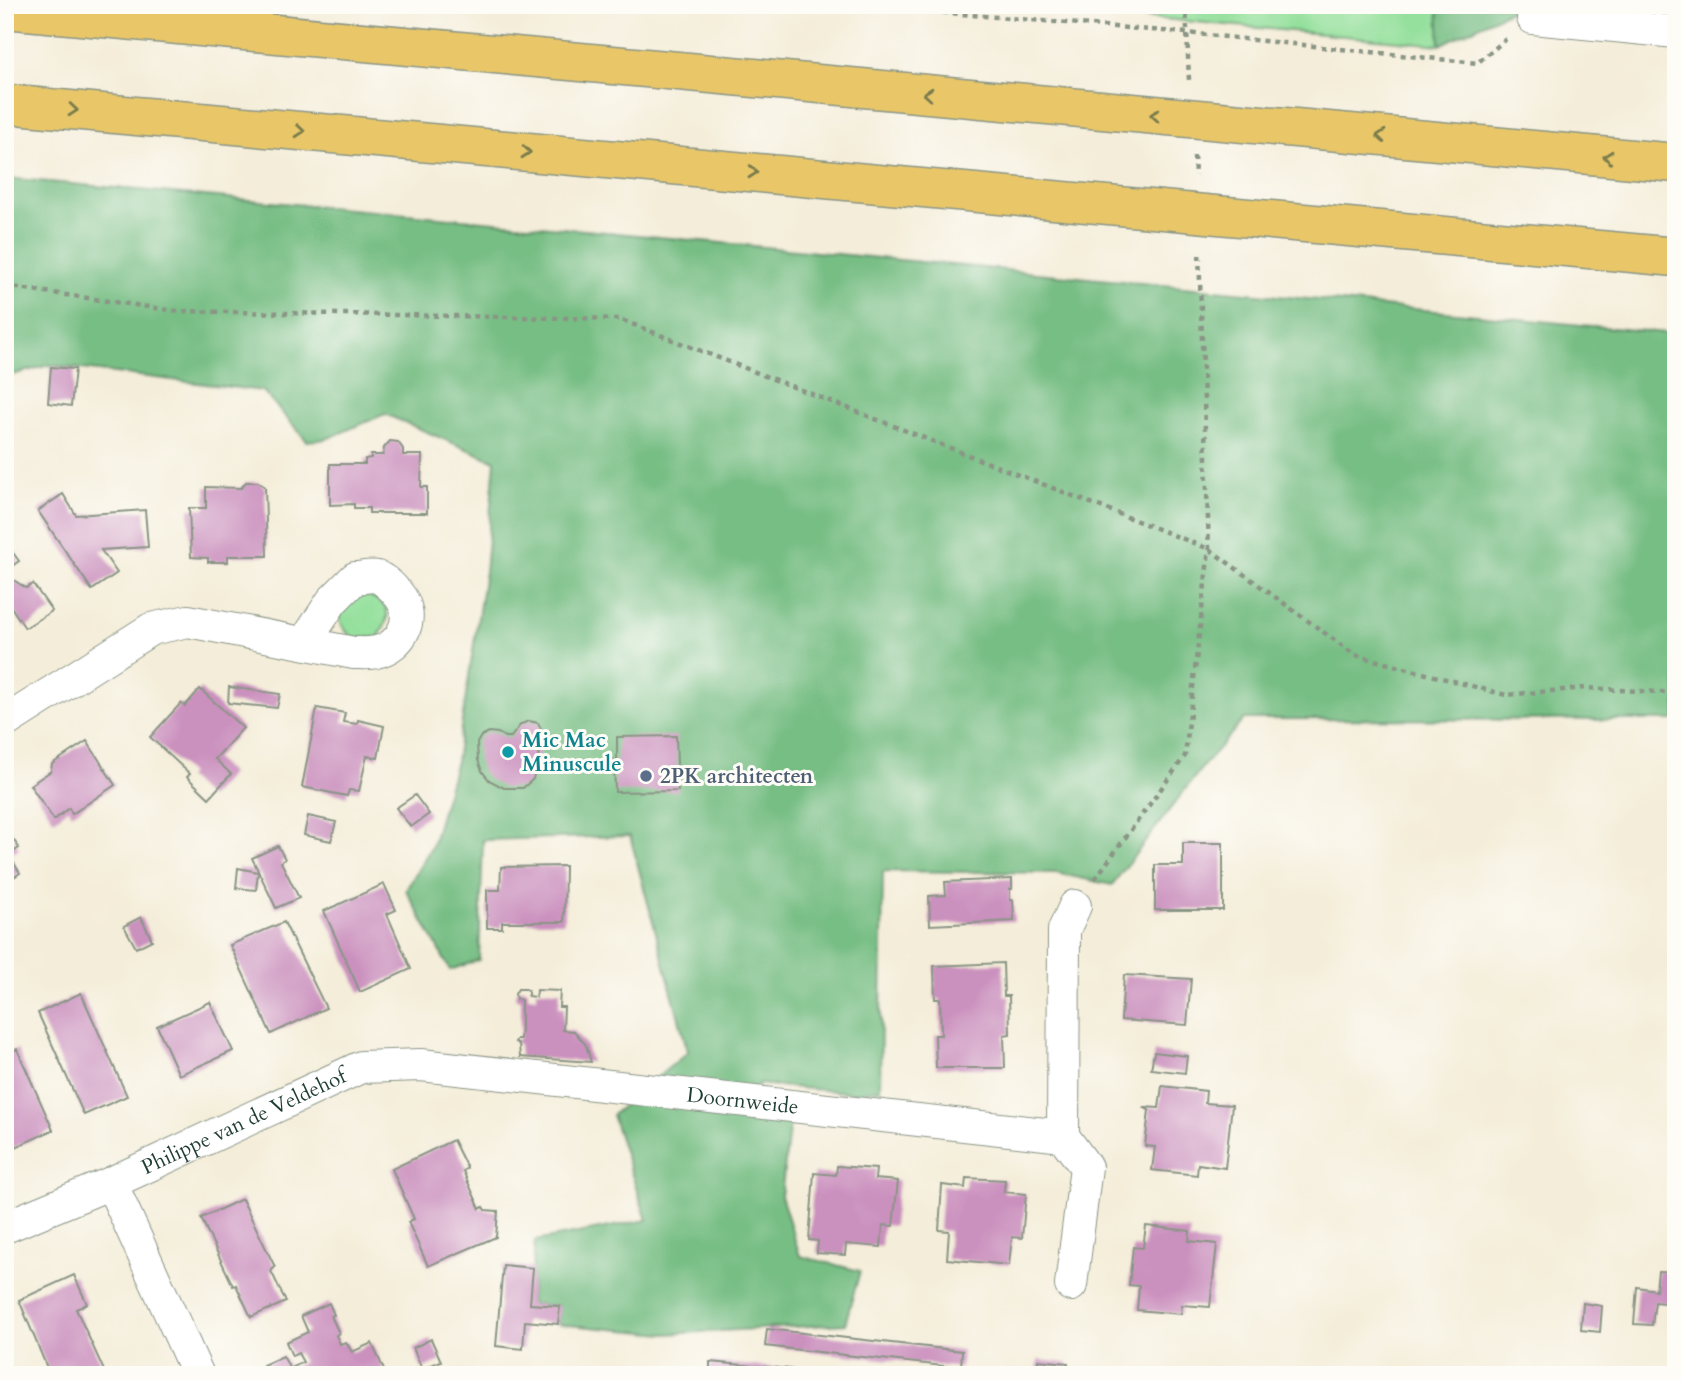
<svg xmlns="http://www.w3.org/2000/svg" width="1681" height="1380" font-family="Cardo,serif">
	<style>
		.green { fill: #94e09c; stroke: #5a8e68; stroke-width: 2 }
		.forest { fill: #77be84; stroke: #4b7e5c; stroke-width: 2 }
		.building { fill: #ca90be }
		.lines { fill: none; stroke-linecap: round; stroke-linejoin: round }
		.street-casing { stroke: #8a9586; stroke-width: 34 }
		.path { stroke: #8a9586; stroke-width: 4.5; stroke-dasharray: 5 5; stroke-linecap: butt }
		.street { stroke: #fff; stroke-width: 32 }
		.highway-bridge-casing { stroke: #8a9586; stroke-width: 41; stroke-linecap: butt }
		.highway-bridge { stroke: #e9c769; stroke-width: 38 }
		.oneway { stroke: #7a7b4c }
		.culture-dot { fill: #0f9aa8; stroke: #fdfcf7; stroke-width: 2.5 }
		.service-dot { fill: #5c6f8a; stroke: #fdfcf7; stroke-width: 2.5 }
		.labels { text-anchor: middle; stroke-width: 6; stroke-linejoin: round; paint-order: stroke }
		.culture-label { font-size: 21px; font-weight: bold; fill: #0d838f; stroke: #fdfcf7; text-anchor: start }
		.service-label { font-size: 21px; font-weight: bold; fill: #4e5e75; stroke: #fdfcf7; text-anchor: start }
		.street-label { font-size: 21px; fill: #1f3d34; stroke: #fdfcf7 }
	</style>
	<rect width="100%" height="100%" fill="#fdfcf7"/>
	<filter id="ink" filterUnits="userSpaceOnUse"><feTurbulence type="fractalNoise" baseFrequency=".0143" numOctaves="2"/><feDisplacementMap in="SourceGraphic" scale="14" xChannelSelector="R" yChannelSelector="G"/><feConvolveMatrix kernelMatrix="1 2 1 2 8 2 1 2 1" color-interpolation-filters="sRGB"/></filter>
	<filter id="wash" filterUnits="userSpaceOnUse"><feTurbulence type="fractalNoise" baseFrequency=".00686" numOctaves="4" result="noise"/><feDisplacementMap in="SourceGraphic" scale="28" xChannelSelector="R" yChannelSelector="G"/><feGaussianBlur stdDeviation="1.57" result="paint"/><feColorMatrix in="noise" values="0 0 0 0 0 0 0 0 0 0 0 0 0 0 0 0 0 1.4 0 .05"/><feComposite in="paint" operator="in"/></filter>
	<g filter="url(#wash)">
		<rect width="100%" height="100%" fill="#f4edd9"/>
		<g class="green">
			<polygon points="1014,5 1438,5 1440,45"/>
			<path d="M365,595C392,602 392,617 378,637L355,639C331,622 338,602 365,595Z"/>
		</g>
		<g class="forest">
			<polygon points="1438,5 1522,5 1440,45"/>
			<polygon points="1581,5 1676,5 1676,14"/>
			<polygon points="5,178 606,232 1676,334 1676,720 1244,719 1204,765 1112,885 1056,873 883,871 880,1089 855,1093 758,1084 758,1109 791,1112 781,1196 800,1256 860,1271 845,1324 665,1334 558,1324 559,1306 530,1304 535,1241 647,1220 612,1115 688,1052 630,836 483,840 479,960 450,970 406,890 432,846 456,761 485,572 495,461 385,414 326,439 307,441 263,391 49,365 5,377"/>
		</g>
		<g id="blocks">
			<g class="building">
				<polygon points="51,367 75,369 71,406 48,403"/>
				<polygon points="390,441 398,442 403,449 403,455 422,455 421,487 427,487 427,513 369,513 369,508 354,508 354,504 330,505 330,464 365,464 365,459 371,458 371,455 383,455 384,448"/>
				<polygon points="246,482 258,482 265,487 267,556 228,556 228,562 208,562 208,558 191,557 189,508 206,508 206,487 241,488"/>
				<polygon points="63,494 76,515 145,510 148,547 101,550 117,573 92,590 38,511"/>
				<polygon points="5,542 19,561 5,571"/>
				<polygon points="5,572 9,577 26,588 33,584 52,611 25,628 9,604 5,606"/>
				<polygon points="229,687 280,694 277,708 228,703"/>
				<polygon points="200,689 243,728 215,759 231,774 209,798 187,777 190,774 150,737 181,703 185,706"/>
				<polygon points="317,708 345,713 343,722 357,724 358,720 384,726 378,758 367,756 359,791 349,790 347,796 302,787"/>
				<polygon points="529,721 538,723 544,734 533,779 523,788 504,788 489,780 482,771 478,760 477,743 481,736 489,732 498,733 505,737 511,737 521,724"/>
				<polygon points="676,736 678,791 615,792 614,760 617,761 617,737"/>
				<polygon points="87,741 115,785 72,814 69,808 54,820 30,785 51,771 52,764"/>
				<polygon points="415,795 429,814 411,827 396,808"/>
				<polygon points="308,816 336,822 331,841 304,835"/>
				<polygon points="5,827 19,848 9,855 20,873 5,883"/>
				<polygon points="1183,843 1223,843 1223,910 1155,910 1155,865 1183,865"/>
				<polygon points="278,846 285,859 281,862 299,898 276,908 252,858"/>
				<polygon points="565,866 564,922 502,922 502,928 487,928 487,890 500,890 501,867"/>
				<polygon points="238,868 258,872 256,890 236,888"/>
				<polygon points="1012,879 1012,889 1010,889 1010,900 1013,900 1014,921 930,925 929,896 946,895 945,882"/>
				<polygon points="384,884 396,910 387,914 411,969 360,992 324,911"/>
				<polygon points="141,917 152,940 136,948 124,926"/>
				<polygon points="284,922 326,1008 271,1034 230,945"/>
				<polygon points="1003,963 1004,996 1009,996 1010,1034 1004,1035 1005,1068 936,1068 935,1035 941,1035 940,999 935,999 934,966"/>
				<polygon points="1124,975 1191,979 1187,1025 1121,1020"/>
				<polygon points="518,989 526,989 528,991 528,996 536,997 537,990 560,991 559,1007 564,1007 563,1030 574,1031 586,1045 591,1062 520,1057 519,1044 515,1042 517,1039 520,1039 521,1028 521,1000 516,999 515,994"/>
				<polygon points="81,993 127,1096 84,1115 38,1013"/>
				<polygon points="210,1002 233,1051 179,1075 157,1026"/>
				<polygon points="17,1049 53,1130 5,1152 5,1055"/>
				<polygon points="1154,1052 1187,1056 1185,1073 1151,1069"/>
				<polygon points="1162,1086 1206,1091 1205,1103 1232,1105 1225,1168 1198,1164 1197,1175 1152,1170 1155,1147 1145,1146 1149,1110 1143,1107 1159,1108"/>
				<polygon points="453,1140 467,1168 463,1171 480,1209 483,1207 485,1210 498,1211 496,1237 428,1266 408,1222 414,1219 392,1169"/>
				<polygon points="837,1166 876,1169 875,1179 898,1181 893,1226 883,1225 881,1247 846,1244 845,1255 817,1253 818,1241 809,1240 814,1173 836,1175"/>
				<polygon points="966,1178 1005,1180 1004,1192 1026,1194 1022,1238 1012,1237 1009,1265 947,1259 949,1231 939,1230 942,1185 965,1188"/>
				<polygon points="242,1199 275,1267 271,1271 286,1302 251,1317 236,1285 233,1286 201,1218"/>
				<polygon points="1146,1226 1190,1231 1189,1241 1217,1244 1210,1307 1182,1305 1181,1314 1137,1310 1139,1286 1129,1285 1133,1247 1143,1248"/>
				<polygon points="503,1265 533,1268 530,1304 560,1306 558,1324 525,1321 523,1349 496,1346"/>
				<polygon points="1658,1271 1676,1272 1676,1304 1655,1302 1652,1325 1634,1324 1637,1287 1656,1290"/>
				<polygon points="74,1275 87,1304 76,1309 106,1375 50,1375 19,1300"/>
				<polygon points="329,1303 334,1315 331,1316 339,1333 336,1335 340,1344 346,1342 352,1352 372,1343 384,1370 375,1375 266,1375 263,1365 283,1356 290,1369 303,1362 298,1353 292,1356 286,1342 308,1332 301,1316"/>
				<polygon points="1583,1303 1602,1306 1600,1332 1581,1330"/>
				<polygon points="767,1329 962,1351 961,1368 765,1346"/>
				<polygon points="431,1339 441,1361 422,1369 413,1348"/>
				<polygon points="1038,1360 1068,1363 1067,1375 1037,1375"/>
				<polygon points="710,1362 790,1369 816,1375 706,1375 710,1371"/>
			</g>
		</g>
	</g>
	<g filter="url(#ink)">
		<use href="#blocks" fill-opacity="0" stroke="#8a9586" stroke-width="2"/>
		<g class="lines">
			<defs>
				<g id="street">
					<polyline points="1533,18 1676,32"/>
					<path d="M5,722L151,629L188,621L354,653C360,653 369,654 376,652C403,646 417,616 398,594C393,588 384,579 377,577C371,575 361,578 355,578L332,601L305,642"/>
					<polyline points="111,1183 198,1375"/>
					<path id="s1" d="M5,1227L111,1183L361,1067L421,1065L1063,1136"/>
					<polyline points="1071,1285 1086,1167 1063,1136 1064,930 1075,906"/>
				</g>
			</defs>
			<use href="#street" class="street-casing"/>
			<g class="path">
				<polyline points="853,5 1187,33 1477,63 1506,39"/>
				<polyline points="1186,5 1189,81"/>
				<polyline points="1194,156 1195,176"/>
				<polyline points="5,286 176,311 619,319 1209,549 1355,655 1506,695 1585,688 1676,693"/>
				<polyline points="1095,879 1185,756 1209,549 1199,251"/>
			</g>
			<use href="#street" class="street"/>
			<defs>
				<g id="highway-bridge">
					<polyline points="5,9 1676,163"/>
					<polyline points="5,104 1676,257"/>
				</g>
			</defs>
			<use href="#highway-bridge" class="highway-bridge-casing"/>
			<use href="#highway-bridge" class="highway-bridge"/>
		</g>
		<defs><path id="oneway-chevron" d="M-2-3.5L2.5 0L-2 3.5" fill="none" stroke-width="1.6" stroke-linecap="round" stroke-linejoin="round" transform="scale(1.75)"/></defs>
		<g class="oneway">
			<use href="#oneway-chevron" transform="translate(928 94) rotate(-175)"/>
			<use href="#oneway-chevron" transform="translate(73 110) rotate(5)"/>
			<use href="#oneway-chevron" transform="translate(1155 115) rotate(-175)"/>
			<use href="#oneway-chevron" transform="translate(300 131) rotate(5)"/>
			<use href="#oneway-chevron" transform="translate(1381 136) rotate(-175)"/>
			<use href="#oneway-chevron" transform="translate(526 152) rotate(5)"/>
			<use href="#oneway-chevron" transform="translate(1608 157) rotate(-175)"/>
			<use href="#oneway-chevron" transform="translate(753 172) rotate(5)"/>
		</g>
	</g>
	<circle class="culture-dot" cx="508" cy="752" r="7"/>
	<circle class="service-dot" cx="646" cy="776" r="7"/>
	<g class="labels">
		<g class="culture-label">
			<text x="522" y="747">Mic Mac<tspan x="522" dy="24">Minuscule</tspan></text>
		</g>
		<g class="service-label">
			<text x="660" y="783">2PK architecten</text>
		</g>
		<g class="street-label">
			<text dy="7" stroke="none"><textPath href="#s1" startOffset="774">Doornweide</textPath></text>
			<text dy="7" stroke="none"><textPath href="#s1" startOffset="261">Philippe van de Veldehof</textPath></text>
		</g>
	</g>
	<rect width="1681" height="1380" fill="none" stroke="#fdfcf7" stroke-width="28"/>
</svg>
